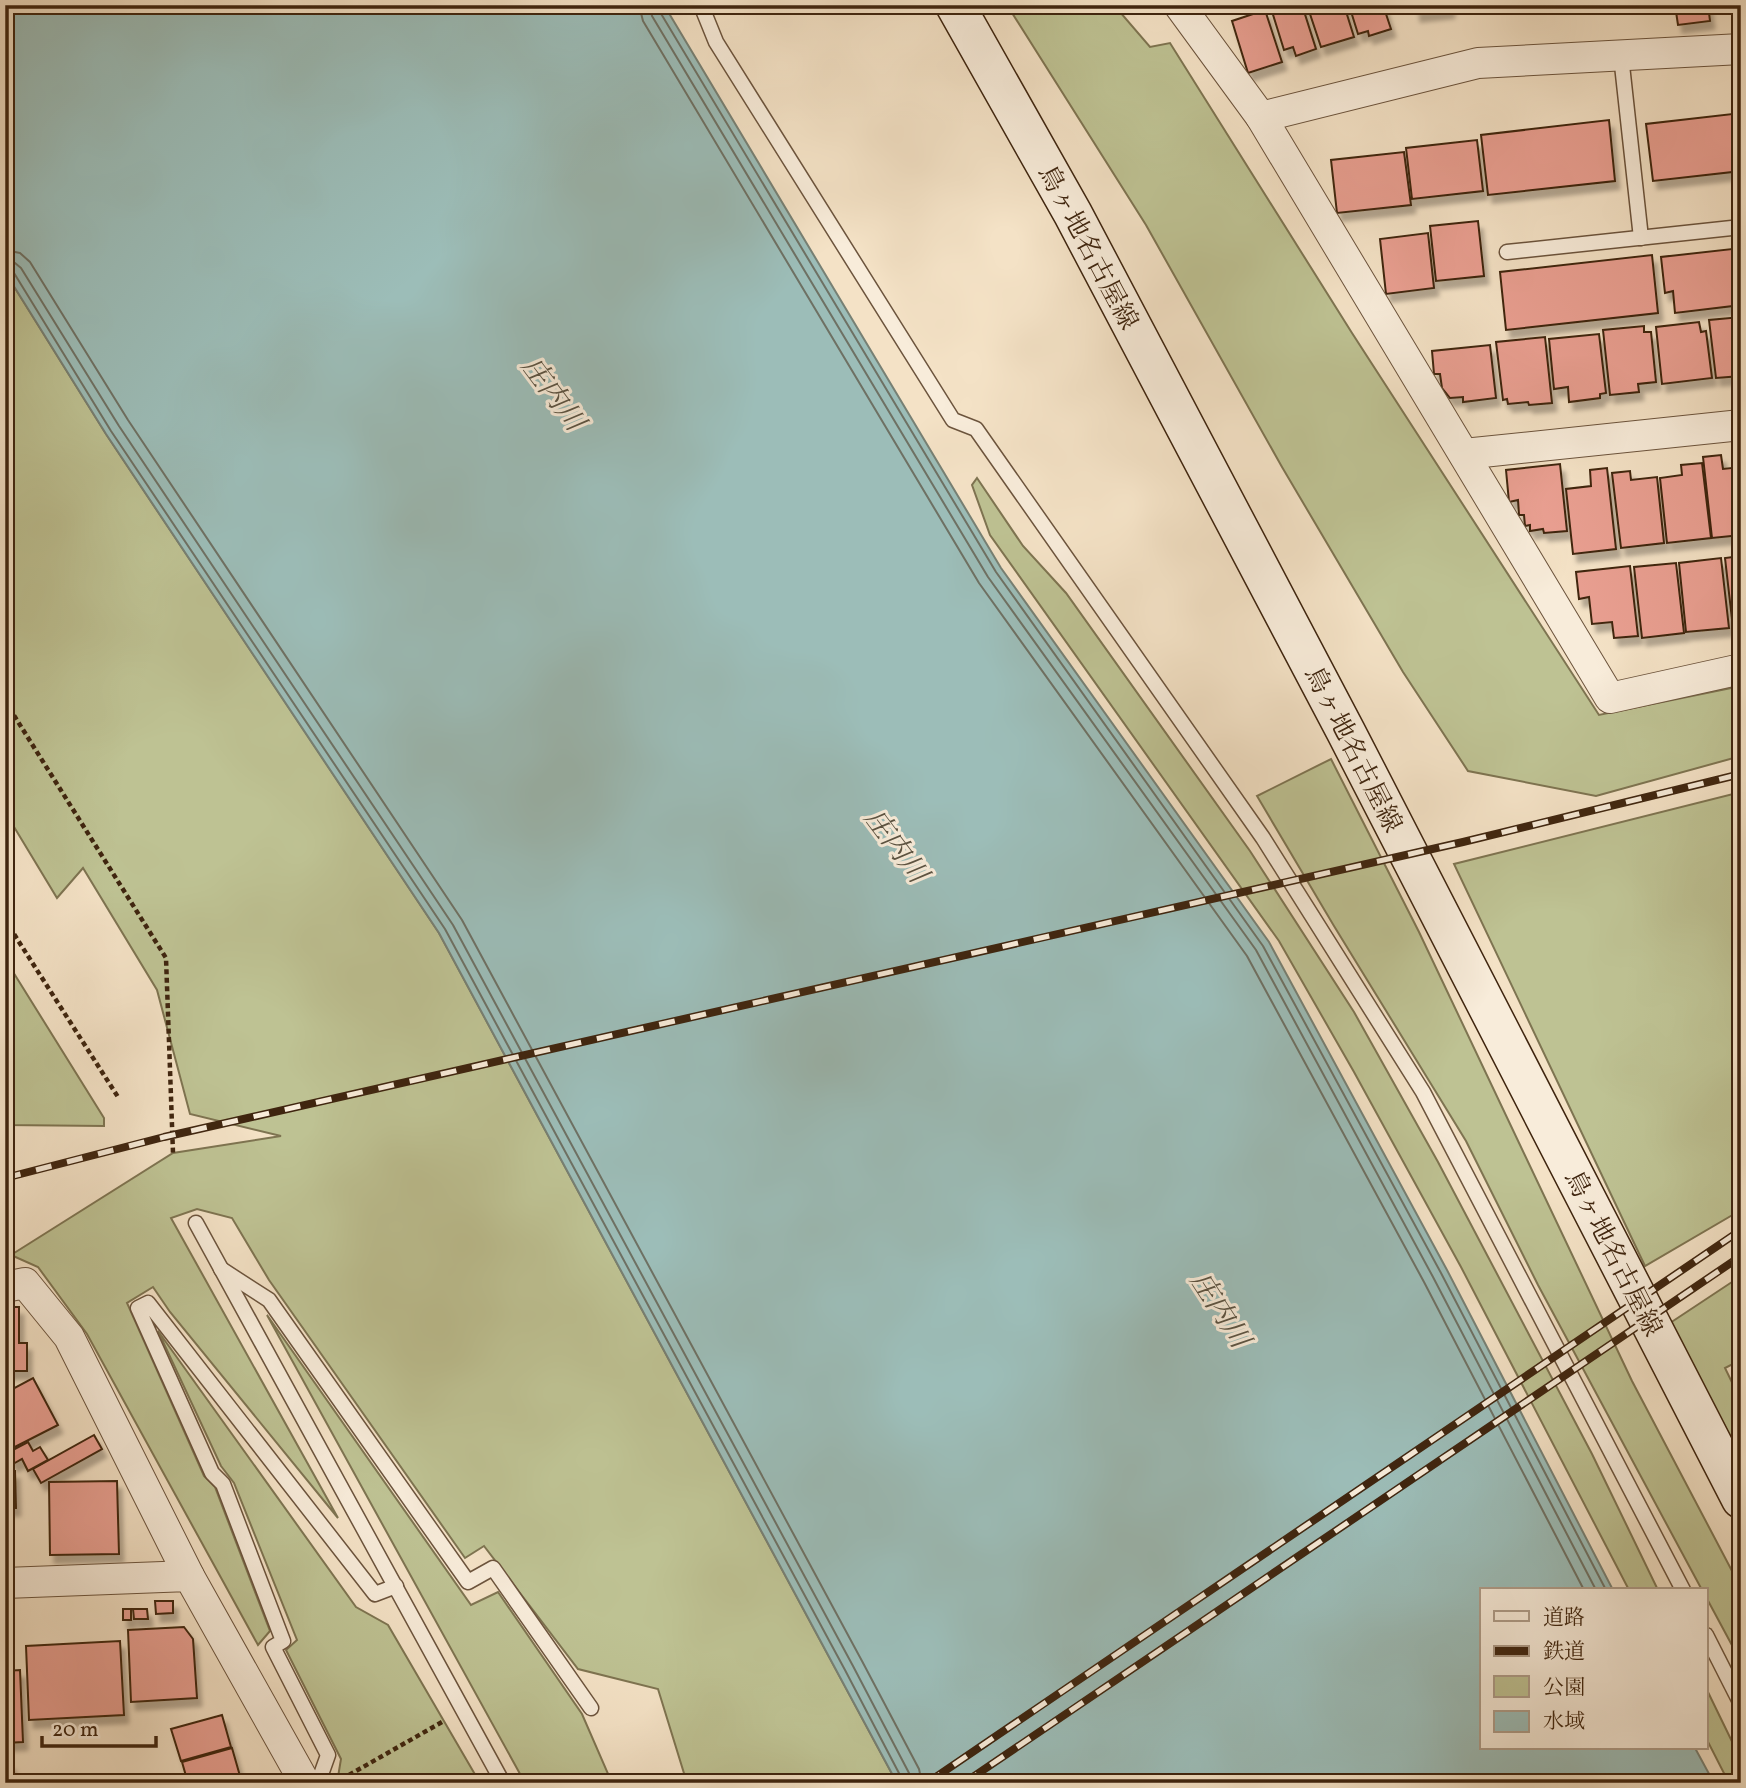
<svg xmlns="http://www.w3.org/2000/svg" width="1746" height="1788" font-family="Vollkorn,'Noto Serif JP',serif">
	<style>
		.green { fill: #bec293; stroke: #7e7451; stroke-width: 2 }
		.water { fill: #9cbdb8; stroke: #778074; stroke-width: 2 }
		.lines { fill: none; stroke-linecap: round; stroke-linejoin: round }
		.shore { stroke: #6e7164; stroke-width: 2 }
		.building { fill: #e99f91; stroke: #3f250f; stroke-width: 2; filter: url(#shadow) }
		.lane-casing { stroke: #6c543d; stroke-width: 17 }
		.street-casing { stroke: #6c543d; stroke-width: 32 }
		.secondary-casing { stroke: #3f250f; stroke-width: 41 }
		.path { stroke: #3f250f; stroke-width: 4.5; stroke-dasharray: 5 3.5; stroke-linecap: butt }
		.lane { stroke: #f8ecda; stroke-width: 14 }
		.street { stroke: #f8ecda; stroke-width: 30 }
		.secondary { stroke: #f8ecda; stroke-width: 38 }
		.rail-casing { stroke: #3f250f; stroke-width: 8 }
		.rail { stroke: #f8ecda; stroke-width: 5; stroke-dasharray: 16; stroke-linecap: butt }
		.labels { text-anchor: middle; stroke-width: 6; stroke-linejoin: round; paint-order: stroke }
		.street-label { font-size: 26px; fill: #3f250f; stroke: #f8ecda }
		.water-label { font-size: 28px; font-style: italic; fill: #5b5342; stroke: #f8ecda }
	</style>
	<defs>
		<filter id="shadow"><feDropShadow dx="4.5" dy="8" stdDeviation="2" flood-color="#0004"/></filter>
	</defs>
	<rect width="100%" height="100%" fill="#f4e2c6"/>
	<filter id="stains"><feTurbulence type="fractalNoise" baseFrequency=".00286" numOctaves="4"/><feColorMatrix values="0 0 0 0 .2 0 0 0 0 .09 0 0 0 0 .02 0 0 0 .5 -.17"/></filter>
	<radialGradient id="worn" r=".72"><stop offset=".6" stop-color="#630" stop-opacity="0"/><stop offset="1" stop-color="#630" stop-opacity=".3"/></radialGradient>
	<g class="green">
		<polygon points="1007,5 1114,5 1150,47 1170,43 1352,333 1599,715 1741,686 1741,756 1596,796 1468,771 1403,672 1282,467 1146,225"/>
		<polygon points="5,272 106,434 439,933 897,1783 687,1783 658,1689 578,1669 484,1546 465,1558 269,1280 232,1218 197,1209 171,1218 338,1518 170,1312 153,1287 127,1303 204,1476 215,1487 270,1631 258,1645 87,1334 38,1267 11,1255 173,1153 281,1136 190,1114 157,990 83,868 57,898 5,812"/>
		<polygon points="977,478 1023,546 1066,593 1250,851 1354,1012 1438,1162 1592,1454 1658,1590 1629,1590 1461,1267 1354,1072 1279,941 990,535 972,485"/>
		<polygon points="1331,759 1419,932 1632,1381 1741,1588 1741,1662 1706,1597 1706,1590 1702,1590 1538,1285 1466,1141 1334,926 1257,796"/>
		<polygon points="1741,792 1741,1210 1645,1266 1454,864"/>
		<polygon points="5,959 104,1118 104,1126 5,1125"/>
		<polygon points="1741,1276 1741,1360 1725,1368 1741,1401 1741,1457 1667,1325"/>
		<polygon points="267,1315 471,1605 498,1592 582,1714 612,1783 525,1783"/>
		<polygon points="158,1331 356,1607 388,1625 480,1783 337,1783 341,1759 286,1650 297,1640 234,1483 221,1466"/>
		<polygon points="1706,1688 1741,1760 1741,1783 1729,1783 1706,1738"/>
	</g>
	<polygon class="water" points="5,5 664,5 1001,568 1269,942 1447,1270 1613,1590 1482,1590 1482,1748 1695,1748 1714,1783 897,1783 439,933 106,434 5,272"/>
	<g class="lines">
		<g class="shore">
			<polyline points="639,5 643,21 979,583 1247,956 1424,1282 1584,1590"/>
			<polyline points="650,5 652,16 988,577 1256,950 1433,1277 1596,1590"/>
			<polyline points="658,5 660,12 996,572 1263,946 1441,1273 1606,1590"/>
			<polyline points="5,250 20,253 30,262 128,420 462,920 862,1661 919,1769 922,1783"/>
			<polyline points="5,261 15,263 21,268 119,426 453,925 853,1666 909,1773 911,1783"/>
			<polyline points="5,270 14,273 111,431 445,929 845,1670 901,1777 902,1783"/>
		</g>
	</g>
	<g class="building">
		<polygon points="1270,5 1302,5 1316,49 1296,56 1293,47 1284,50"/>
		<polygon points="1307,5 1344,5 1354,37 1321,47"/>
		<polygon points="1349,5 1383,5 1391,29 1369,36 1368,31 1358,34"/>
		<polygon points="1415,5 1450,5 1450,10 1416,14"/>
		<polygon points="1675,5 1708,5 1710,21 1678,25"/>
		<polygon points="1265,10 1282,62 1248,73 1232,21"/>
		<polygon points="1741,113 1741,171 1653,181 1646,124"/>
		<polygon points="1609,120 1615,181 1488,195 1481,135"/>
		<polygon points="1477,140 1483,191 1412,199 1406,148"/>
		<polygon points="1404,152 1411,205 1337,213 1331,160"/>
		<polygon points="1478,221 1484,276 1436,281 1430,226"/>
		<polygon points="1428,233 1434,288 1386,294 1380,239"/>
		<polygon points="1741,248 1741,305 1675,313 1673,291 1665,293 1661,257"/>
		<polygon points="1652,255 1658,313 1506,330 1500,272"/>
		<polygon points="1741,317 1741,376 1716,378 1709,320"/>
		<polygon points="1699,322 1701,332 1706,331 1712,378 1662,384 1656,327"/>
		<polygon points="1644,326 1644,332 1651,332 1656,382 1638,384 1639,392 1610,395 1603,330"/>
		<polygon points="1599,334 1606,393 1600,394 1600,398 1569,402 1568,387 1554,389 1549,339"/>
		<polygon points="1545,337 1552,403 1529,405 1528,402 1508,404 1507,399 1503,400 1496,342"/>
		<polygon points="1490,345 1496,398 1463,402 1463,397 1450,398 1442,388 1440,374 1434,374 1432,351"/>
		<polygon points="1721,455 1723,469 1741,467 1741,535 1712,538 1703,457"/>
		<polygon points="1702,463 1711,538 1667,543 1660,478 1682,475 1681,465"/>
		<polygon points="1560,464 1567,531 1544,533 1543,529 1530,531 1530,525 1525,526 1524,515 1519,515 1518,500 1509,502 1506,470"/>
		<polygon points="1607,468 1616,549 1573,554 1566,489 1591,486 1590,470"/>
		<polygon points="1630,471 1631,480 1657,477 1664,543 1621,548 1612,473"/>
		<polygon points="1741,556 1741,627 1733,628 1725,558"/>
		<polygon points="1721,558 1729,628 1686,632 1679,563"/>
		<polygon points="1676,563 1684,633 1642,638 1634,567"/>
		<polygon points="1630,566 1638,636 1614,638 1612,622 1592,624 1589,597 1579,599 1576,572"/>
		<polygon points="5,1307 19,1307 19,1343 27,1343 27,1371 5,1371"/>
		<polygon points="33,1378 58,1425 5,1452 5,1393"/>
		<polygon points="94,1435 102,1449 41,1483 33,1469"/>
		<polygon points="28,1442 33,1451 40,1447 48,1460 28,1471 22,1459 13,1464 7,1453"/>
		<polygon points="5,1471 15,1471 16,1508 5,1508"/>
		<polygon points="117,1481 119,1554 50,1555 49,1482"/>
		<polygon points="155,1601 173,1601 173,1613 156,1614"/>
		<rect x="123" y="1609" width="8" height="11"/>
		<polygon points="133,1609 147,1609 148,1619 134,1619"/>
		<polygon points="184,1627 193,1639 197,1698 131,1702 128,1630"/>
		<polygon points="120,1641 124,1715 29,1720 26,1646"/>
		<polygon points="20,1670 23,1742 5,1743 5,1671"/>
		<polygon points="222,1715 231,1747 181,1761 171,1729"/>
		<polygon points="232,1748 240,1776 216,1783 209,1783 208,1779 188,1783 182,1762"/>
		<polygon points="5,1763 11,1763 12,1783 5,1783"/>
	</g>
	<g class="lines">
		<defs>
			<g id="lane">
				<polyline points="701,5 716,42 953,420 976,429 1263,838 1423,1092 1683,1590"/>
				<polyline points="1621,56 1641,238"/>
				<polyline points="1507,252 1741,227"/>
				<polyline points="196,1223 503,1783"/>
				<polyline points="221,1269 269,1300 468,1582 493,1568 591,1708"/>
				<polyline points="1706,1635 1741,1704"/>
				<polyline points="318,1783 328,1755 273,1647 283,1641 223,1484 212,1473 138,1308 148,1303 375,1594 396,1586"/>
			</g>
			<g id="street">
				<polyline points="1179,5 1261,117"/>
				<polyline points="1741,49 1478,63 1261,117 1610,698 1741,669"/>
				<polyline points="1464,454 1741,425"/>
				<polyline points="5,1287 25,1283 69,1337 189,1576"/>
				<polyline points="5,1583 189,1576 305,1783"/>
			</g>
			<polyline id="secondary" points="955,5 1073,214 1346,732 1741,1499"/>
		</defs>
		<use href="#lane" class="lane-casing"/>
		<use href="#street" class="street-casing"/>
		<use href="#secondary" class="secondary-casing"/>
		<g class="path">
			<polyline points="5,701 166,958 173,1153"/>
			<polyline points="5,920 118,1097"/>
			<polyline points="349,1775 442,1722"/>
		</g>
		<use href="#lane" class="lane"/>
		<use href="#street" class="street"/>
		<use href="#secondary" class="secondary"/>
		<defs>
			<g id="rail">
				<polyline points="5,1178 164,1137 1463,842 1741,774"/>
				<polyline points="927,1783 1741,1230"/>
				<polyline points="964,1783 1741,1256"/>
			</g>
		</defs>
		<use href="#rail" class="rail-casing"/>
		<use href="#rail" class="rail"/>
	</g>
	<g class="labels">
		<g class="street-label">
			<text transform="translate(1089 247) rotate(62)" y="9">鳥ヶ地名古屋線</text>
			<text transform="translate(1354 749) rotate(63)" y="9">鳥ヶ地名古屋線</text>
			<text transform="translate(1614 1253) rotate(63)" y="9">鳥ヶ地名古屋線</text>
		</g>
		<g class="water-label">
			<text transform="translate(554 393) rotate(53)" y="10">庄内川</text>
			<text transform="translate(897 845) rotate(53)" y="10">庄内川</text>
			<text transform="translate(1221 1309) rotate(57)" y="10">庄内川</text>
		</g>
	</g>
	<rect width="1746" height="1788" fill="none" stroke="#f4e2c6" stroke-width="28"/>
	<rect x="7" y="7" width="1732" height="1774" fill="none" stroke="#3f250f" stroke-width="3.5"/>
	<rect x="14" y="14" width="1718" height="1760" fill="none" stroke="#3f250f" stroke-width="2"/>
	<rect x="1480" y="1588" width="228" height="161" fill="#f8ecda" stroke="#ae9c89" stroke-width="2"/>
	<rect x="1494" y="1611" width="35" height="10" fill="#f8ecda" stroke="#ae9c89" stroke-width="2"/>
	<text x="1543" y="1624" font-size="21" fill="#3f250f">道路</text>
	<rect x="1494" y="1646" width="35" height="10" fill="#3f250f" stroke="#ae9c89" stroke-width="2"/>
	<text x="1543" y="1658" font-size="21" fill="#3f250f">鉄道</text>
	<rect x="1494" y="1676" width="35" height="21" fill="#bec293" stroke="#ae9c89" stroke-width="2"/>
	<text x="1543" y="1694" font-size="21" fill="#3f250f">公園</text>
	<rect x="1494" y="1711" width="35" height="21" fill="#9cbdb8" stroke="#ae9c89" stroke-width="2"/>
	<text x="1543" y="1728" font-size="21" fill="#3f250f">水域</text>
	<path d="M42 1736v10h114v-10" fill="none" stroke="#3f250f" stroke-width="3.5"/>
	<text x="52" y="1736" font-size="21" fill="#3f250f" stroke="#f8ecda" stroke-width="5" paint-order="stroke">20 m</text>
	<rect width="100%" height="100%" filter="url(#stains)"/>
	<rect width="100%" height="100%" fill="url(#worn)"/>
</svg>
